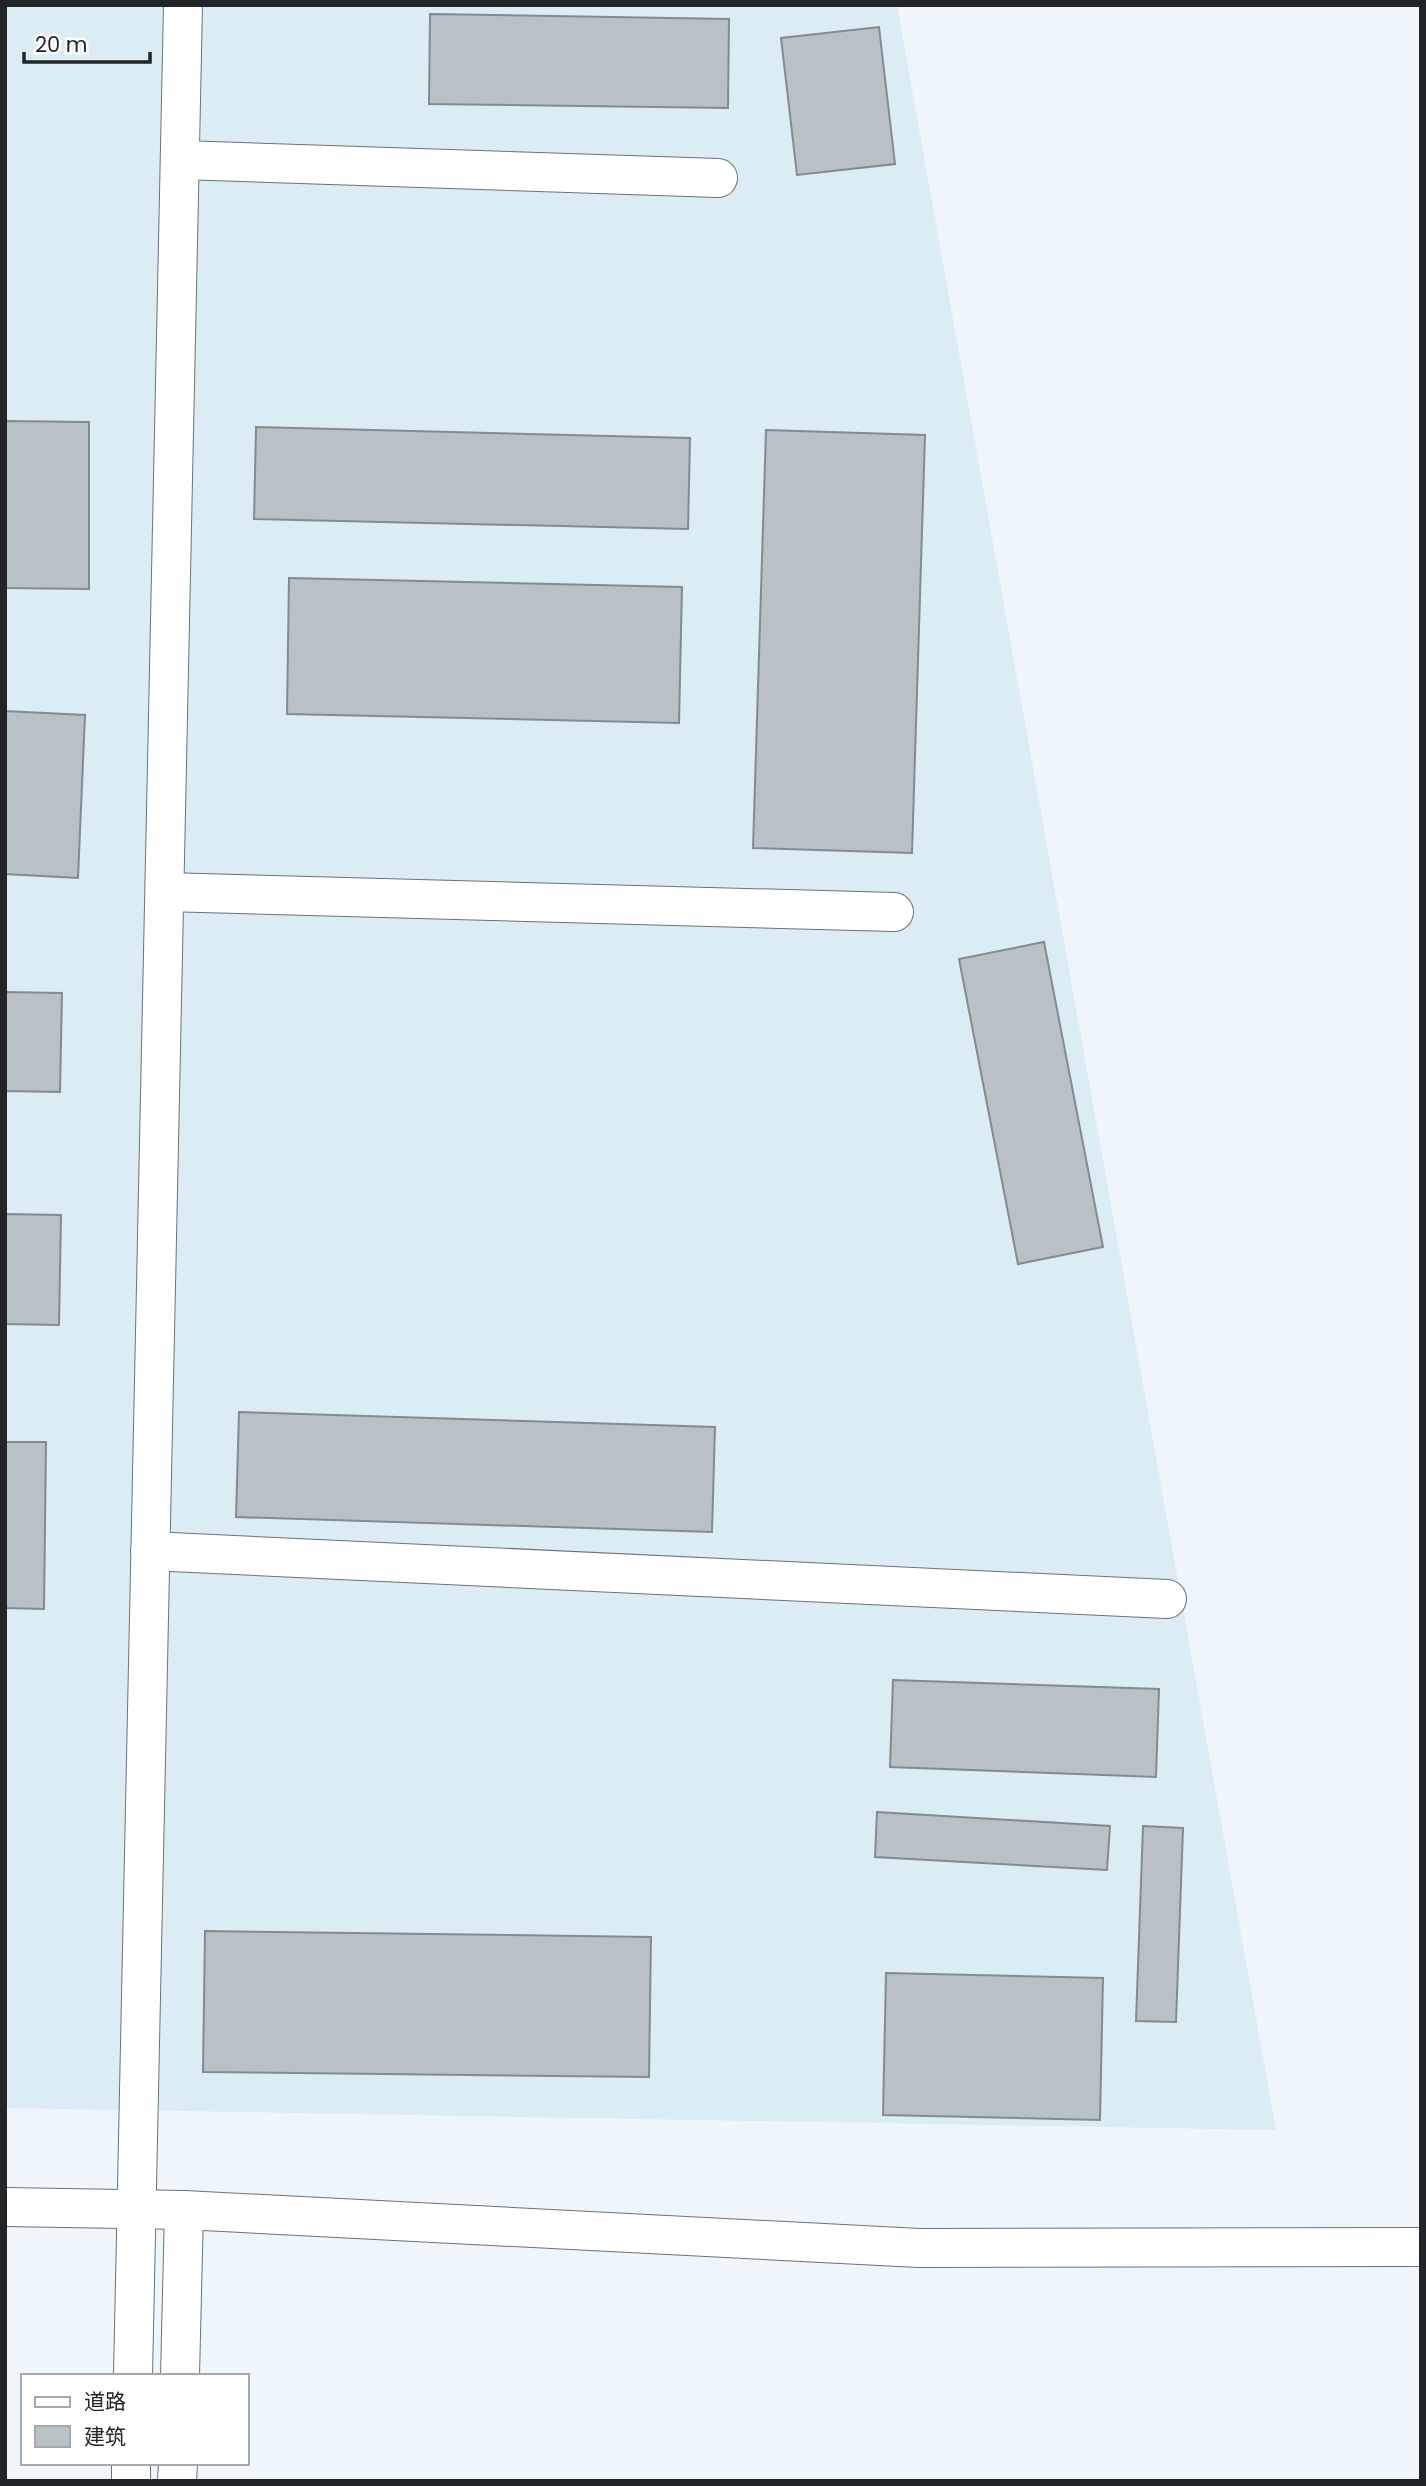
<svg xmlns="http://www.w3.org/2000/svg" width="1426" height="2486" font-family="Poppins,'Noto Sans SC',sans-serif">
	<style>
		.built { fill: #dbecf5 }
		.building { fill: #b8c1c6; stroke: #838b8f; stroke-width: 2 }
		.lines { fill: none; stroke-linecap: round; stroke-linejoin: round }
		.minor-casing { stroke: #6b7277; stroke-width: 40 }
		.minor { stroke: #fff; stroke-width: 38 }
	</style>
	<rect width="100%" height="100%" fill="#eef6fc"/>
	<polygon class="built" points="5,5 897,5 1276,2130 5,2108"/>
	<g class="building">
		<polygon points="430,14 729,19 728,108 429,104"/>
		<polygon points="879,27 895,164 797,175 781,38"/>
		<polygon points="5,421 89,422 89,589 5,588"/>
		<polygon points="256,427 690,438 688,529 254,519"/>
		<polygon points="766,430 925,435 912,853 753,848"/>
		<polygon points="289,578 682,587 679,723 287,714"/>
		<polygon points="5,711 85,715 78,878 5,874"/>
		<polygon points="1044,942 1103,1247 1018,1264 959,959"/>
		<polygon points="5,992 62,993 60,1092 5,1091"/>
		<polygon points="5,1214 61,1215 59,1325 5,1324"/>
		<polygon points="239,1412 715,1427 712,1532 236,1517"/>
		<polygon points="5,1442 46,1442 44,1609 5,1608"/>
		<polygon points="893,1680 1159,1689 1156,1777 890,1767"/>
		<polygon points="877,1812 1110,1826 1107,1870 875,1857"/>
		<polygon points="1143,1826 1183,1828 1176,2022 1136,2021"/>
		<polygon points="205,1931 651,1937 649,2077 203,2072"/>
		<polygon points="886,1973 1103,1978 1100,2120 883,2115"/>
	</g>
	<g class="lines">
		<defs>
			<g id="minor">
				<polyline points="181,160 718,178"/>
				<polyline points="165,892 894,912"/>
				<polyline points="150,1551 1167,1599"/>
				<polyline points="5,2207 184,2210 919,2248 1421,2247"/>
				<polyline points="133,2376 183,5"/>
				<polyline points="180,2376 184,2210"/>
				<polyline points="131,2481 131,2463"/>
				<polyline points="177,2481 178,2463"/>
			</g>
		</defs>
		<use href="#minor" class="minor-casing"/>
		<use href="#minor" class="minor"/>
	</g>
	<rect width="1426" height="2486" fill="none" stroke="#222527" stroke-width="14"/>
	<rect x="21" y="2374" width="228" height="91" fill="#ffffff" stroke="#a7a8a9" stroke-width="2"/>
	<rect x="35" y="2397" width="35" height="10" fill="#ffffff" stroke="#a7a8a9" stroke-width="2"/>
	<text x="84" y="2409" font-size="21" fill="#222527">道路</text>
	<rect x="35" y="2426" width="35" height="21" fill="#b8c1c6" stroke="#a7a8a9" stroke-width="2"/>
	<text x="84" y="2444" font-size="21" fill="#222527">建筑</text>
	<path d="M24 52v10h126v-10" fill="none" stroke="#222527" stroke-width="3.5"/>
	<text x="35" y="52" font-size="21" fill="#222527" stroke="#ffffff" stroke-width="5" paint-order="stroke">20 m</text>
</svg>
